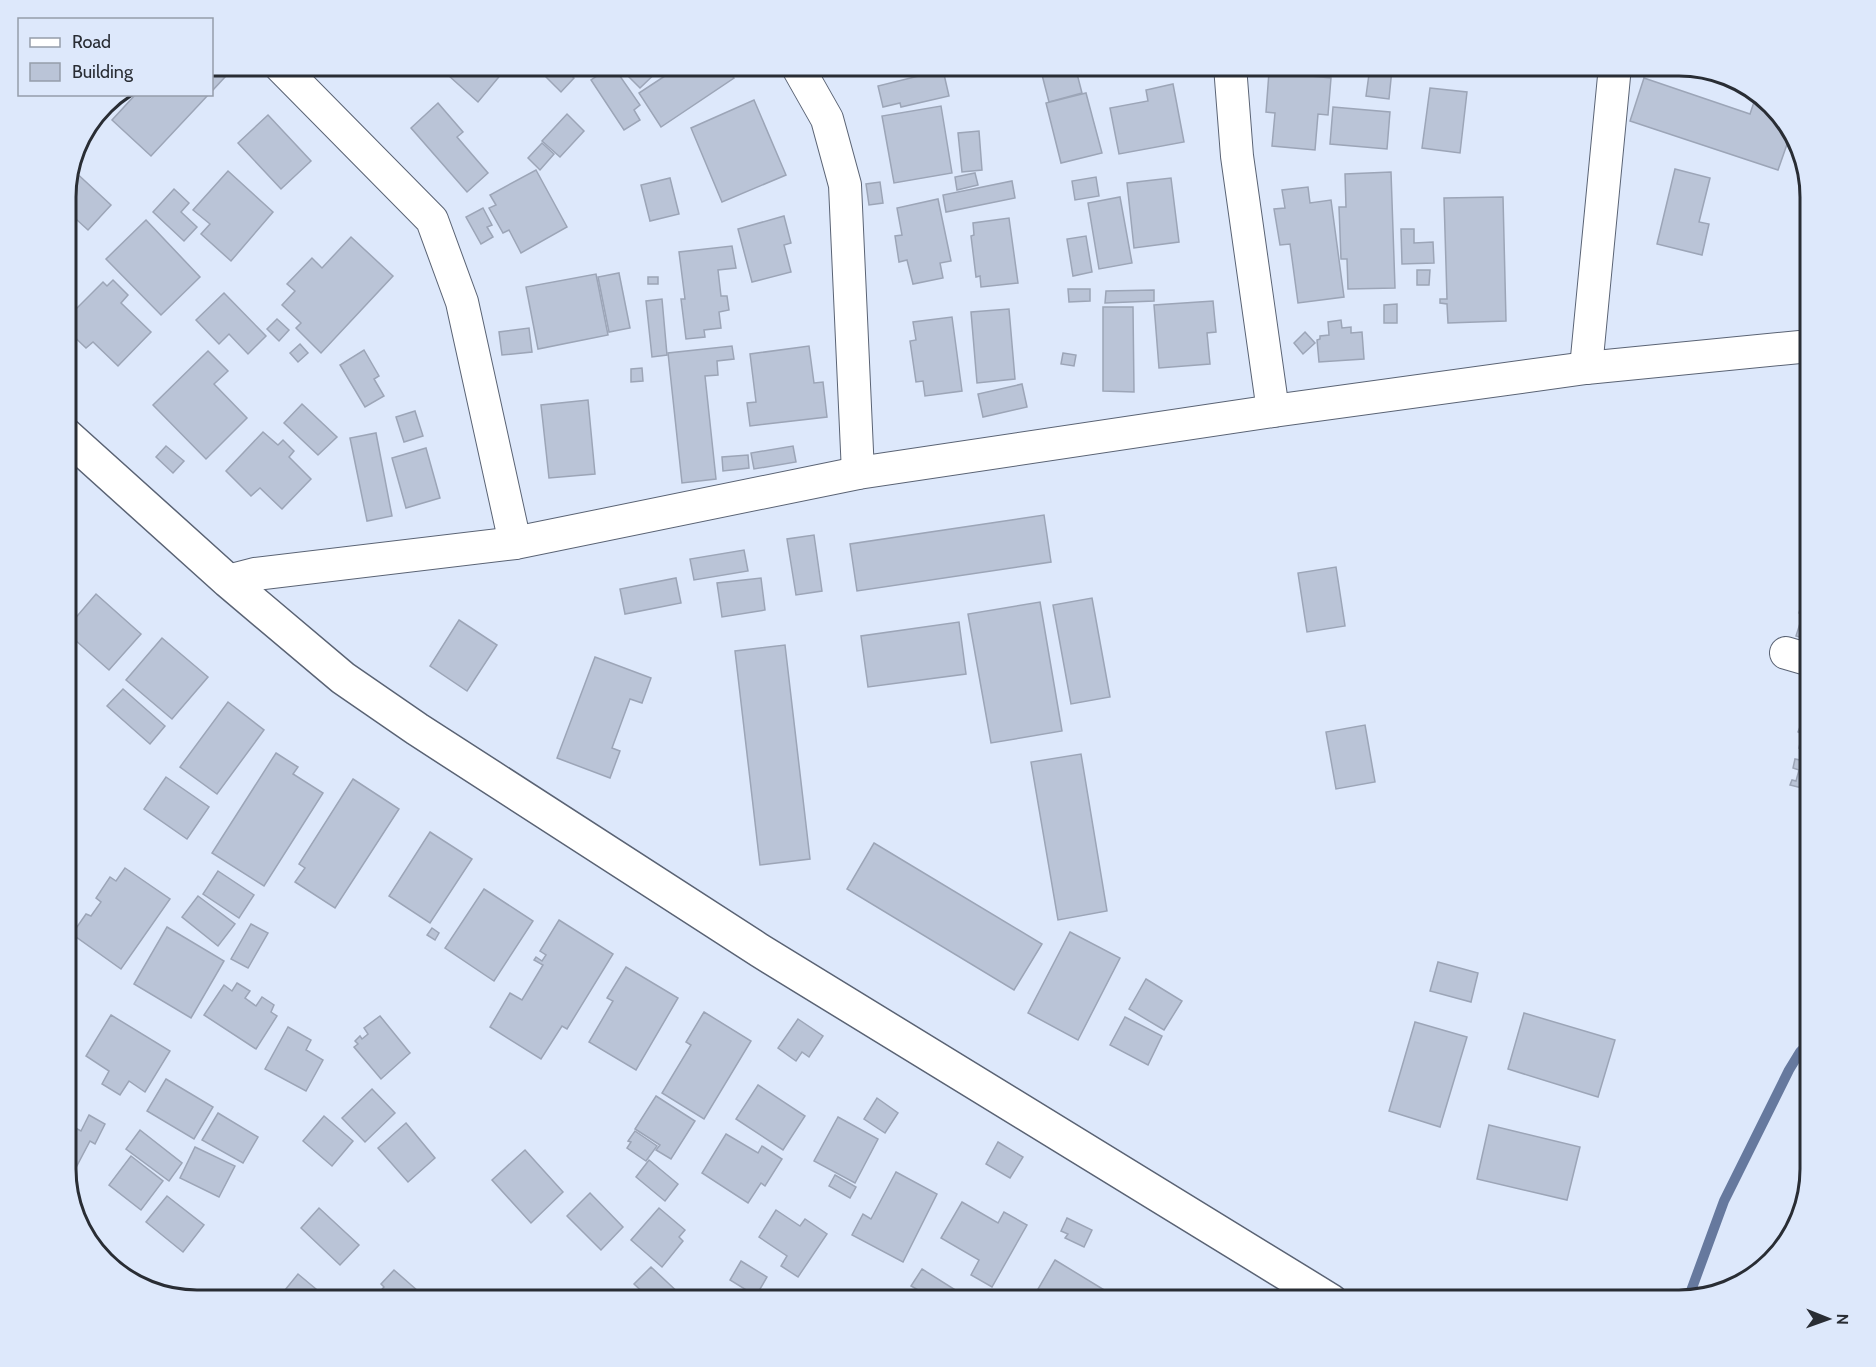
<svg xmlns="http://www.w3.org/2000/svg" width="1876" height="1367" font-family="Cabin,sans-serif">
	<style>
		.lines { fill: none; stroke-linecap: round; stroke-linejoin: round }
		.stream { stroke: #66799e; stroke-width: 10 }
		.building { fill: #bac4d7; stroke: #9ca5b7; stroke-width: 1.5 }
		.street-casing { stroke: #5a6374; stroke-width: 34 }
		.secondary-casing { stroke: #5a6374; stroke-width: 36 }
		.street { stroke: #fff; stroke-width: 32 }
		.secondary { stroke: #fff; stroke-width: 33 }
		.rim { fill: none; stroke: #292d34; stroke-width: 3 }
	</style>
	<rect width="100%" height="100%" fill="#dde8fb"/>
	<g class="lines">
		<polyline class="stream" points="1688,1299 1724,1201 1789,1070 1800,1052 1810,1042"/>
	</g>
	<g class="building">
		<polygon points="212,66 214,66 225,77 212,91"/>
		<polygon points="440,66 508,66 478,102 439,67"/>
		<polygon points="535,66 562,66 574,78 561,92"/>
		<polygon points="612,66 613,66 640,105 634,110 640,120 624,130 591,80"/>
		<polygon points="618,66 663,66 640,88"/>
		<polygon points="680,66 726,66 734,78 661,127 639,93"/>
		<polygon points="1045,66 1075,66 1082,93 1049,102 1040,67"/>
		<polygon points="1370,67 1392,69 1389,99 1366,96"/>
		<polygon points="943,70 949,96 901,107 900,103 883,107 878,86"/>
		<polygon points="1269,72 1331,78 1328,115 1318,114 1315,150 1272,146 1275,113 1266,112"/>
		<polygon points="1644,78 1750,114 1757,93 1758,93 1791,133 1778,170 1630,121"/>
		<polygon points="1173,84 1184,142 1119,154 1110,108 1148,101 1146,90"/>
		<polygon points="1430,88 1467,92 1460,153 1422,148"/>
		<polygon points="1086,93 1102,153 1061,163 1046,103"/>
		<polygon points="136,94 209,94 151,156 112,120"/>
		<polygon points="754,100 786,175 722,202 691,128"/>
		<polygon points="438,103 463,132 457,137 488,173 467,192 411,128"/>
		<polygon points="941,106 952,173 894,183 882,116"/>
		<polygon points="1333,107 1390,112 1387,149 1330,144"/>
		<polygon points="567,114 584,131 560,157 542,141"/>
		<polygon points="268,115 311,161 281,189 238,143"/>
		<polygon points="979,131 982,170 962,172 958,133"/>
		<polygon points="542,143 554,154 540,170 528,158"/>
		<polygon points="72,169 111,205 88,230 66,210 66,189"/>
		<polygon points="1675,169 1710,178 1699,222 1709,224 1702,255 1657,244"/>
		<polygon points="536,170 567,227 521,253 509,230 503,233 489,208 496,205 490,195"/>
		<polygon points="228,171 273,212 231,261 201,234 210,224 193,210"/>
		<polygon points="1391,172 1395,288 1348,289 1347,259 1341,259 1339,207 1346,207 1345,174"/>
		<polygon points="975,173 978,185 957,190 955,177"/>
		<polygon points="1096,177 1099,196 1075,200 1072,181"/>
		<polygon points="670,178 679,214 650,221 641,185"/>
		<polygon points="1171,178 1179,242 1134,248 1127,183"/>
		<polygon points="1012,181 1015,198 946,212 943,195"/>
		<polygon points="880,182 883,203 869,205 866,184"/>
		<polygon points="1308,187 1310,203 1331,200 1344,297 1298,303 1290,244 1280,245 1274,209 1285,208 1282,190"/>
		<polygon points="174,189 189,203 181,212 197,227 184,241 153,212"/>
		<polygon points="1120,197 1132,263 1099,269 1088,203"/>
		<polygon points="1503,197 1506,321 1448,323 1447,304 1440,303 1440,299 1447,299 1444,198"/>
		<polygon points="938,199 951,261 940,263 943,278 913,284 907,260 899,262 895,236 902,235 897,208"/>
		<polygon points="483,208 492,225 487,227 493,237 481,244 466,217"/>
		<polygon points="784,216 791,243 784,245 791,272 752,282 738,229"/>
		<polygon points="1009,218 1018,283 981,287 980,276 976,277 971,236 974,235 973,223"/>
		<polygon points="146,220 200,277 161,315 106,259"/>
		<polygon points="1401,229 1414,229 1414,243 1433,242 1434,263 1402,264"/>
		<polygon points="1086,236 1092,272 1073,276 1067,239"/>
		<polygon points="351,237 393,276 321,353 296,328 301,323 282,305 295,291 287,284 312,258 322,268"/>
		<polygon points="732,246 736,268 718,270 721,296 727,296 729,310 719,312 721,328 704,330 705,337 686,339 681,299 685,299 679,252"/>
		<polygon points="1417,270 1430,270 1429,285 1417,285"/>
		<polygon points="619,273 630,328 609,332 598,277"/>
		<polygon points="596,274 608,335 538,349 526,287"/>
		<rect x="648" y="277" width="10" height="7"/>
		<polygon points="113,280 128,295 121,303 151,332 118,366 93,342 86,348 66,329 66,319 103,282 107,286"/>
		<polygon points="1068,289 1090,289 1090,301 1069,302"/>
		<polygon points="1154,290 1154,301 1105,303 1106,291"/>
		<polygon points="224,293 266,336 248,354 229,334 219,344 196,320"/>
		<polygon points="662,299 667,355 652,357 646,301"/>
		<polygon points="1213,301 1216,332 1207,333 1210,364 1159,368 1154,305"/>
		<polygon points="1397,304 1397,323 1384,323 1384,305"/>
		<polygon points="1103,307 1133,307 1134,392 1103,391"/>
		<polygon points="1009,309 1015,379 977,383 971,312"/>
		<polygon points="952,317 962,391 925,396 923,381 916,382 910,341 916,340 913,322"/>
		<polygon points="277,319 289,330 279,341 267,329"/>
		<polygon points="1341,320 1342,328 1351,327 1351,333 1362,332 1364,359 1319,362 1317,340 1320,339 1320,336 1329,335 1328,322"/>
		<polygon points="529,328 532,352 502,355 499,332"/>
		<polygon points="1305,332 1315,343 1303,354 1294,343"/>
		<polygon points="300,344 308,353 298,362 290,353"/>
		<polygon points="732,346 734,359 717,361 718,375 705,376 716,479 682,483 668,353"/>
		<polygon points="809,346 814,383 823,382 827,417 750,426 747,403 756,402 750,354"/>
		<polygon points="364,350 379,376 374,379 384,396 365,407 340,365"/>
		<polygon points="208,351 228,371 214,384 247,418 206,459 153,405"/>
		<polygon points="1063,353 1076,355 1074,366 1061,364"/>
		<polygon points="642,368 643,381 631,382 631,369"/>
		<polygon points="1022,384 1027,407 983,417 978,394"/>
		<polygon points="588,400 595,474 549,478 541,405"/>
		<polygon points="302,404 337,437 318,455 284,423"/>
		<polygon points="415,411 423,436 404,442 396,417"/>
		<polygon points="263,432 278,445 283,440 294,451 289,457 311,479 282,509 260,488 251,496 226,471"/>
		<polygon points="376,433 392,516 367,521 350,438"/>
		<polygon points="166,446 184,461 173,473 156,457"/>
		<polygon points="793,446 796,462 754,469 751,453"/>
		<polygon points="426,448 440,498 406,508 392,458"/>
		<polygon points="748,455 749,468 723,471 722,457"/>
		<polygon points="1044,515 1051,562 857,591 850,544"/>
		<polygon points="814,535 822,591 796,595 787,539"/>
		<polygon points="744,550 748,571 694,580 690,559"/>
		<polygon points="1336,567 1345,626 1307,632 1298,573"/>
		<polygon points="676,578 681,603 625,614 620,589"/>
		<polygon points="761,578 765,610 722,617 717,583"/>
		<polygon points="1805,593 1810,595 1810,640 1796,636 1803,614 1799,613"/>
		<polygon points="96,594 141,634 109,670 66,632 66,629"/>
		<polygon points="1092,598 1110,697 1071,704 1053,605"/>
		<polygon points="1040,602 1062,731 991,743 968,614"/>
		<polygon points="459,620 497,645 467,691 430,666"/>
		<polygon points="959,622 966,674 868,687 861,636"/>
		<polygon points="162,638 208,677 172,719 126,680"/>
		<polygon points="785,645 810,859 760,865 735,651"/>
		<polygon points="595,657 651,678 642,703 630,699 612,748 620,751 610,778 557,758"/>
		<polygon points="66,683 75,692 66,702"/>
		<polygon points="123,689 165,726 150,744 107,706"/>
		<polygon points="228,702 264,730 217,794 180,767"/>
		<polygon points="1810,722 1810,790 1790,785 1792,780 1796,781 1799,770 1793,768 1795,759 1800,760 1803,748 1799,748 1802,734 1798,732 1800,727 1808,729"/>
		<polygon points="1365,725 1375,782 1336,789 1326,732"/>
		<polygon points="276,753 298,767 293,774 323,793 264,886 212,853"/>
		<polygon points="1081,754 1107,911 1058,920 1031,762"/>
		<polygon points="166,777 209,807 187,839 144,809"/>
		<polygon points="353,779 399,809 335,908 295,882 305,868 299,864"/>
		<polygon points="430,832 472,859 430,923 389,896"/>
		<polygon points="874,843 1042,944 1014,990 847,889"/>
		<polygon points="125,868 170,899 121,969 72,934 86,914 91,916 101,902 96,898 110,877 116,881"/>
		<polygon points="218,871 254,895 239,918 203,894"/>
		<polygon points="484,889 533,921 494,981 445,948"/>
		<polygon points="198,896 235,924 218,946 182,917"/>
		<polygon points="559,920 613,954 567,1029 562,1026 541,1059 490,1027 510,993 522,1000 543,965 534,960 536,957 542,961 546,955 540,951"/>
		<polygon points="251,924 268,933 248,968 231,959"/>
		<polygon points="167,927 224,961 191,1018 134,984"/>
		<polygon points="432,928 439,933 435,940 427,935"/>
		<polygon points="1070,932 1120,958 1078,1040 1028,1013"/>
		<polygon points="1438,962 1478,973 1471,1002 1430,991"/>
		<polygon points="626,967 678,998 636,1070 589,1042 613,1001 607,998"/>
		<polygon points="1146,979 1182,1001 1164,1030 1129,1009"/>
		<polygon points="237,983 250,991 245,998 256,1006 262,997 274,1005 271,1012 277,1016 256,1049 204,1015 224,985 232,991"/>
		<polygon points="704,1012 751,1041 704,1119 662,1093 691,1045 686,1042"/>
		<polygon points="1524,1013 1615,1040 1598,1097 1508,1069"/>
		<polygon points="111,1015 170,1051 145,1092 129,1081 120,1095 102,1084 109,1071 86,1056"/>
		<polygon points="380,1016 410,1053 381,1079 354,1047 358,1044 355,1041 360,1036 362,1039 368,1034 364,1028"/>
		<polygon points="1125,1017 1162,1036 1148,1065 1110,1045"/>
		<polygon points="798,1019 823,1036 809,1057 802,1052 796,1061 778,1048"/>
		<polygon points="1415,1022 1467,1037 1440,1127 1389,1111"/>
		<polygon points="288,1027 311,1040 306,1050 323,1060 306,1091 265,1069"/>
		<polygon points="66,1051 72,1054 66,1065"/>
		<polygon points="166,1079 213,1107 194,1139 147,1111"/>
		<polygon points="758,1085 805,1116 783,1150 736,1119"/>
		<polygon points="372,1089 395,1113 365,1142 342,1118"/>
		<polygon points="656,1096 695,1121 671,1159 656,1150 660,1145 635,1129"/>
		<polygon points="877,1098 898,1113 885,1133 864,1119"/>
		<polygon points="218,1113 258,1137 243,1163 202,1140"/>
		<polygon points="89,1115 105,1124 95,1144 90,1141 71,1177 66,1175 66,1123 81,1131"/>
		<polygon points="324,1116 353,1141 332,1166 303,1141"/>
		<polygon points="838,1117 878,1139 855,1183 814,1161"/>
		<polygon points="406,1123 435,1158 408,1182 378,1148"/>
		<polygon points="1489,1125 1580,1147 1567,1200 1477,1179"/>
		<polygon points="140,1130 182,1163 169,1181 126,1149"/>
		<polygon points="635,1131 657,1146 646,1161 627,1148 631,1142 628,1141"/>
		<polygon points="726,1134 758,1153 762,1146 782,1159 765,1186 761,1183 748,1203 702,1173"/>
		<polygon points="998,1142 1023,1157 1010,1178 986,1164"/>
		<polygon points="195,1147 235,1166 219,1197 180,1178"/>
		<polygon points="525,1150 563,1192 531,1223 492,1180"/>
		<polygon points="131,1156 163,1181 141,1210 109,1185"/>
		<polygon points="649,1160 678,1184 665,1201 636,1177"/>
		<polygon points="896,1172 937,1194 903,1262 852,1235 863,1214 871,1219"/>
		<polygon points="835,1175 856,1187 850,1198 829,1186"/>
		<polygon points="590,1193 623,1227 601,1250 567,1216"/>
		<polygon points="167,1196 204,1225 183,1252 146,1222"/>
		<polygon points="962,1202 998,1223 1004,1212 1027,1225 992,1287 971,1275 979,1260 941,1238"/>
		<polygon points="319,1208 359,1245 340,1265 301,1228"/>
		<polygon points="659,1208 685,1230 679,1237 683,1241 662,1267 631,1240"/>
		<polygon points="776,1210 800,1226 805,1219 827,1234 798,1277 781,1266 787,1256 759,1237"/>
		<polygon points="1067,1218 1092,1230 1084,1247 1065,1238 1068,1234 1061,1231"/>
		<polygon points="1055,1260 1106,1291 1100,1301 1031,1301"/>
		<polygon points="741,1261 767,1277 756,1296 730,1280"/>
		<polygon points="651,1267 683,1297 679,1301 652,1301 634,1284"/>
		<polygon points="922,1269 973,1301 913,1301 920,1291 911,1286"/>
		<polygon points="394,1270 418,1291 409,1301 371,1301 384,1287 381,1284"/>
		<polygon points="298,1274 328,1299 326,1301 276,1301"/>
	</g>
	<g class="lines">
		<defs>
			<g id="street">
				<polyline points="280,66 432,220 462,302 515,543"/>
				<polyline points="797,66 827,119 845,185 858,473"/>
				<polyline points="1230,66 1237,156 1273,411"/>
				<polyline points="1586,368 1615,66"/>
				<polyline points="228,581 255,574 515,543 858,473 1273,411 1586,368 1810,346"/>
				<polyline points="1786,653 1810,660"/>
			</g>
			<polyline id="secondary" points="66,435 228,581 343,678 417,729 759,950 1331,1301"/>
		</defs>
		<use href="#street" class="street-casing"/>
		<use href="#secondary" class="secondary-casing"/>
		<use href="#street" class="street"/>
		<use href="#secondary" class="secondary"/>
	</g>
	<path d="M0 0H1876V1367H0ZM197 76H1679A121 121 0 0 1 1800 197V1169A121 121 0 0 1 1679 1290H197A121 121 0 0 1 76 1169V197A121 121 0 0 1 197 76Z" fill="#dde8fb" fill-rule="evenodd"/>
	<path class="rim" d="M197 76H1679A121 121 0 0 1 1800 197V1169A121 121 0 0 1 1679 1290H197A121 121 0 0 1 76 1169V197A121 121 0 0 1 197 76Z"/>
	<rect x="18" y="18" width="195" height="78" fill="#dde8fb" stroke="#959dab" stroke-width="1.5"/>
	<rect x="30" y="38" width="30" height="9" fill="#ffffff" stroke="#959dab" stroke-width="1.5"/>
	<text x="72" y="48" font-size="18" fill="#292d34">Road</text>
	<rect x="30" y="63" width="30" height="18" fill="#bac4d7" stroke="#959dab" stroke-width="1.5"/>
	<text x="72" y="78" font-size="18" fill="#292d34">Building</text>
	<g transform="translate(1828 1319) rotate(91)" stroke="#dde8fb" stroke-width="4.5" paint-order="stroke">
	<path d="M0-4.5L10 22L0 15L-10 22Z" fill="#292d34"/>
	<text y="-9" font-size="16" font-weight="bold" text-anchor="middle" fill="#292d34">N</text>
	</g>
</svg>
